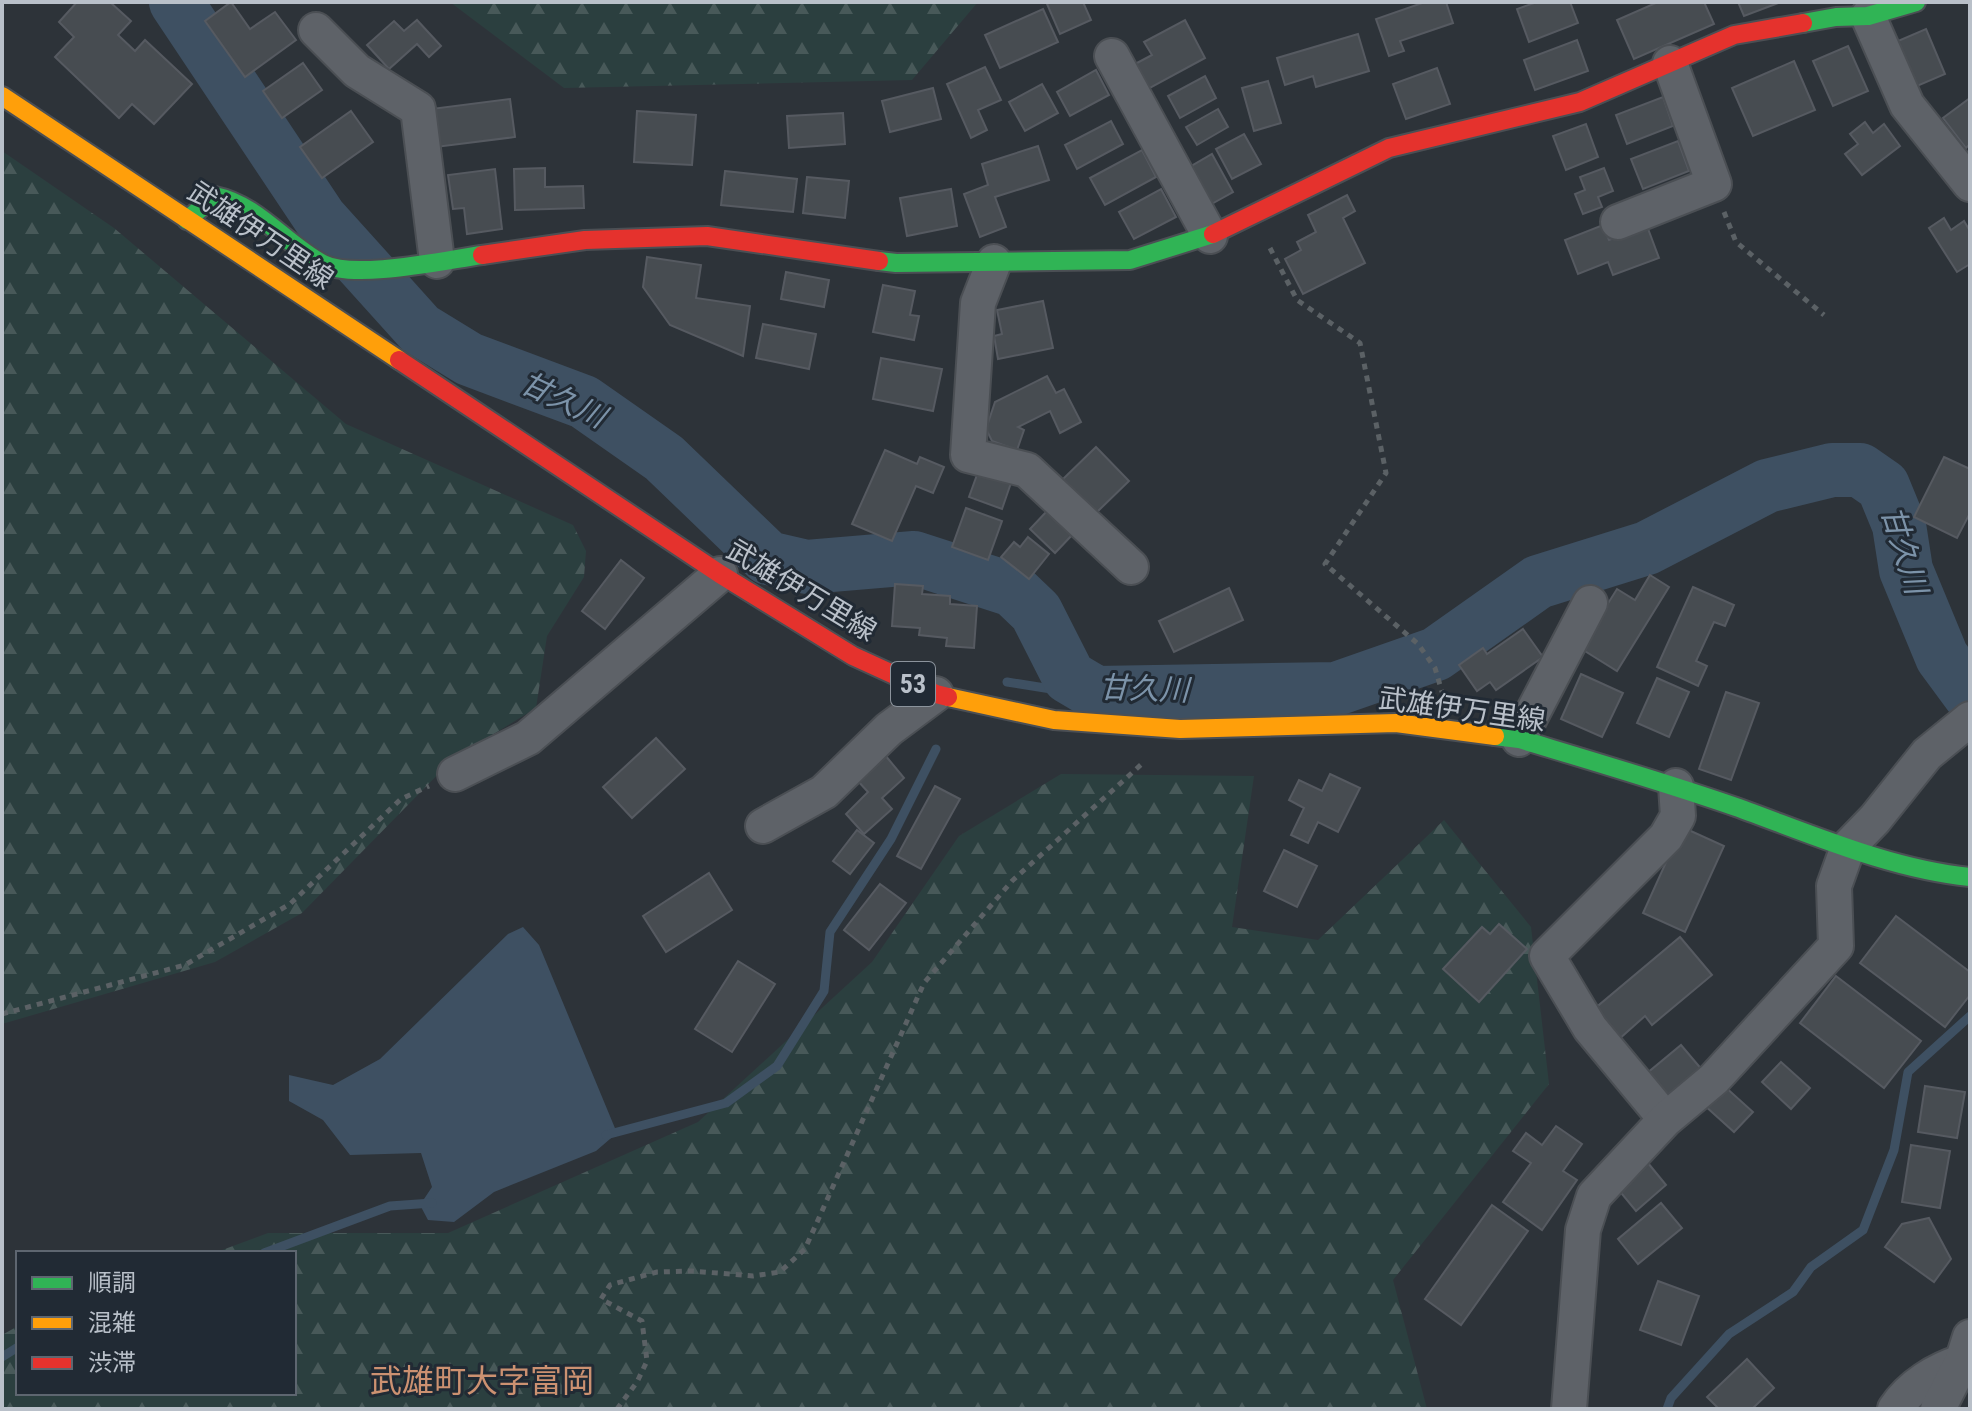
<svg xmlns="http://www.w3.org/2000/svg" width="1972" height="1411" font-family="'Roboto Condensed','Noto Sans JP',sans-serif">
	<style>
		.forest { fill: url(#forest-firs) }
		.water { fill: #3e5062 }
		.lines { fill: none; stroke-linecap: round; stroke-linejoin: round }
		.stream { stroke: #3e5062; stroke-width: 9 }
		.river { stroke: #3e5062; stroke-width: 54 }
		.building { fill: #474c51; stroke: #565a61; stroke-width: 2 }
		.street-casing { stroke: #4b4f54; stroke-width: 38 }
		.fast-casing { stroke: #4b4f54; stroke-width: 22 }
		.slow-casing { stroke: #4b4f54; stroke-width: 22 }
		.jam-casing { stroke: #4b4f54; stroke-width: 22 }
		.path { stroke: #5b6165; stroke-width: 5; stroke-dasharray: 6 6; stroke-linecap: butt }
		.street { stroke: #5e6268; stroke-width: 34 }
		.fast { stroke: #30b455; stroke-width: 18 }
		.slow { stroke: #ff9f0a; stroke-width: 18 }
		.jam { stroke: #e5322d; stroke-width: 18 }
		.labels { text-anchor: middle; stroke-width: 6; stroke-linejoin: round; paint-order: stroke }
		.shield { fill: #212a34; stroke: #8b939c; stroke-width: 2 }
		.shield-label { font-size: 26px; font-weight: bold; fill: #b9c0c9 }
		.street-label { font-size: 28px; fill: #b9c0c9; stroke: #212a34 }
		.water-label { font-size: 30px; font-style: italic; fill: #7c93a9; stroke: #212a34 }
		.quarter-label { font-size: 32px; fill: #cc9171; stroke: #212a34 }
	</style>
	<defs>
		<pattern id="forest-firs" width="22" height="20" patternUnits="userSpaceOnUse" patternTransform="scale(2)"><rect width="22" height="20" fill="#2b3f3f"/><path d="M5 1l3.5 6h-7zM16 11l3.5 6h-7z" fill="#485959"/></pattern>
	</defs>
	<rect width="100%" height="100%" fill="#2d3339"/>
	<g class="forest">
		<polygon points="450,2 978,2 912,80 564,88"/>
		<polygon points="2,151 114,228 346,424 573,525 586,551 584,577 547,636 536,708 453,759 302,913 215,962 2,1024"/>
		<polygon points="1061,774 1254,776 1232,927 1318,940 1444,820 1531,927 1549,1084 1393,1280 1427,1409 2,1409 2,1335 18,1326 18,1393 294,1393 294,1253 214,1253 268,1233 448,1233 698,1122 872,962 959,836"/>
	</g>
	<polygon class="water" points="523,927 539,945 617,1133 596,1151 494,1192 454,1222 428,1220 420,1205 432,1187 421,1153 350,1155 323,1120 289,1101 289,1075 333,1085 380,1059 508,934"/>
	<g class="lines">
		<g class="stream">
			<polyline points="1007,682 1070,692 1096,693"/>
			<polyline points="606,1135 726,1103 777,1066 824,991 830,932 891,839 936,749"/>
			<polyline points="264,1253 390,1206 432,1203"/>
			<polyline points="2,1357 18,1347"/>
			<polyline points="1667,1409 1671,1398 1729,1334 1793,1292 1811,1267 1863,1230 1894,1150 1908,1072 1970,1016"/>
		</g>
		<polyline class="river" points="176,2 320,218 420,329 469,359 584,402 664,458 768,558 807,567 914,558 1013,590 1036,612 1069,677 1096,693 1336,689 1436,654 1538,582 1647,548 1767,486 1832,470 1860,470 1883,486 1899,525 1906,570 1942,657 1970,695"/>
	</g>
	<g class="building">
		<polygon points="77,2 110,2 131,21 118,35 135,51 145,40 192,84 154,124 132,104 119,118 55,57 74,37 59,22"/>
		<polygon points="231,2 250,29 275,12 296,40 245,77 205,21"/>
		<polygon points="1051,2 1083,2 1091,20 1060,34 1047,4"/>
		<polygon points="1425,2 1446,2 1453,23 1400,41 1404,51 1389,56 1376,19"/>
		<polygon points="1537,2 1570,2 1578,23 1529,42 1517,9"/>
		<polygon points="1658,2 1704,2 1714,24 1634,59 1617,20"/>
		<polygon points="1738,2 1781,2 1744,16"/>
		<polygon points="1043,9 1058,42 1000,68 985,35"/>
		<polygon points="417,20 441,46 429,57 417,44 389,69 367,45 394,21 404,31"/>
		<polygon points="1185,20 1205,58 1148,89 1135,64 1152,55 1144,42"/>
		<polygon points="1926,29 1945,74 1917,86 1898,41"/>
		<polygon points="1358,34 1369,71 1316,87 1313,76 1285,85 1277,58"/>
		<polygon points="1577,40 1588,71 1535,90 1524,60"/>
		<polygon points="1848,46 1868,91 1833,106 1813,61"/>
		<polygon points="1794,61 1815,110 1753,136 1732,88"/>
		<polygon points="303,63 322,90 282,118 263,91"/>
		<polygon points="985,67 1001,100 978,110 987,130 971,138 947,84"/>
		<polygon points="1437,68 1450,104 1406,119 1393,84"/>
		<polygon points="1096,70 1109,95 1070,116 1057,92"/>
		<polygon points="1205,76 1216,98 1180,118 1168,96"/>
		<polygon points="1268,81 1281,123 1254,131 1242,88"/>
		<polygon points="1042,84 1058,113 1025,131 1009,102"/>
		<polygon points="933,88 941,119 890,132 882,101"/>
		<polygon points="1663,97 1673,126 1627,144 1616,115"/>
		<polygon points="1970,98 1970,144 1966,148 1943,118"/>
		<polygon points="510,99 515,137 436,147 431,109"/>
		<polygon points="1218,109 1228,127 1197,145 1186,127"/>
		<polygon points="351,111 373,142 322,178 300,147"/>
		<polygon points="637,111 696,115 692,165 634,162"/>
		<polygon points="843,113 845,144 789,148 787,116"/>
		<polygon points="1111,121 1123,144 1077,169 1065,145"/>
		<polygon points="1865,122 1873,133 1884,124 1900,146 1862,175 1845,154 1858,144 1850,134"/>
		<polygon points="1586,124 1598,157 1566,170 1553,136"/>
		<polygon points="1244,134 1261,164 1232,179 1216,149"/>
		<polygon points="1678,141 1689,171 1643,189 1631,159"/>
		<polygon points="1038,146 1049,180 995,197 1006,227 980,237 964,194 988,185 982,164"/>
		<polygon points="1142,150 1156,177 1105,205 1090,178"/>
		<polygon points="1212,154 1233,192 1208,206 1188,168"/>
		<polygon points="545,168 545,187 583,186 584,208 515,210 514,169"/>
		<polygon points="1604,168 1613,191 1598,197 1602,207 1583,214 1575,194 1585,190 1580,177"/>
		<polygon points="495,169 502,229 467,234 464,208 453,209 448,175"/>
		<polygon points="725,171 797,179 793,212 721,205"/>
		<polygon points="807,177 849,181 845,218 803,213"/>
		<polygon points="951,189 957,226 907,236 900,198"/>
		<polygon points="1161,189 1176,217 1134,239 1119,212"/>
		<polygon points="1347,195 1355,211 1343,218 1365,263 1303,294 1285,259 1301,250 1297,242 1316,232 1308,215"/>
		<polygon points="1944,218 1951,230 1964,221 1970,231 1970,264 1957,272 1929,228"/>
		<polygon points="1603,225 1609,240 1647,226 1659,258 1613,275 1608,262 1578,274 1565,240"/>
		<polygon points="647,257 701,265 696,298 750,306 743,356 670,325 643,287"/>
		<polygon points="786,272 829,280 824,307 781,299"/>
		<polygon points="883,285 915,291 910,315 919,316 914,340 873,332"/>
		<polygon points="1043,301 1053,348 998,359 994,336 1002,334 997,310"/>
		<polygon points="763,324 816,334 809,369 756,358"/>
		<polygon points="881,358 942,369 933,411 873,399"/>
		<polygon points="1047,376 1056,393 1064,389 1081,422 1060,433 1050,411 1018,427 1024,430 1017,450 992,441 986,429 995,402"/>
		<polygon points="1096,447 1129,481 1096,513 1063,479"/>
		<polygon points="885,450 917,464 920,457 944,467 933,493 916,486 892,541 852,524"/>
		<polygon points="1944,457 1970,469 1970,513 1957,538 1914,517"/>
		<polygon points="978,472 1011,483 1002,509 969,497"/>
		<polygon points="966,508 1002,521 988,560 952,547"/>
		<polygon points="1048,510 1074,533 1055,553 1030,529"/>
		<polygon points="1028,537 1049,554 1029,579 1001,557 1014,542 1020,547"/>
		<polygon points="621,560 644,578 605,629 582,611"/>
		<polygon points="1650,575 1669,587 1617,671 1580,648 1617,589 1635,600"/>
		<polygon points="895,584 923,586 922,594 950,596 950,604 977,606 974,648 946,646 947,638 919,635 920,628 892,626"/>
		<polygon points="1693,587 1734,605 1725,626 1714,622 1696,661 1707,666 1698,686 1657,667"/>
		<polygon points="1229,588 1243,620 1174,652 1159,621"/>
		<polygon points="1523,629 1543,657 1496,690 1490,682 1477,691 1459,665 1483,648 1487,654"/>
		<polygon points="1581,674 1623,693 1602,737 1561,719"/>
		<polygon points="1657,678 1689,692 1669,737 1637,723"/>
		<polygon points="1726,692 1759,703 1731,780 1699,769"/>
		<polygon points="656,738 685,769 632,818 603,787"/>
		<polygon points="885,755 904,778 882,798 892,809 864,834 846,814 868,792 857,780"/>
		<polygon points="1330,774 1360,788 1338,832 1318,822 1308,843 1291,835 1304,808 1289,800 1299,780 1322,791"/>
		<polygon points="935,786 960,799 921,869 897,856"/>
		<polygon points="1682,827 1724,846 1685,932 1643,913"/>
		<polygon points="857,830 874,843 850,874 833,861"/>
		<polygon points="1284,850 1317,866 1297,907 1264,891"/>
		<polygon points="709,873 732,910 666,952 643,916"/>
		<polygon points="880,884 906,903 869,950 844,930"/>
		<polygon points="1896,916 1970,972 1970,995 1945,1027 1860,963"/>
		<polygon points="1499,924 1527,949 1479,1002 1443,969 1482,927 1490,934"/>
		<polygon points="1680,937 1712,975 1652,1025 1645,1016 1618,1040 1593,1010"/>
		<polygon points="738,961 775,984 732,1052 695,1029"/>
		<polygon points="1836,976 1921,1041 1884,1088 1800,1023"/>
		<polygon points="1681,1045 1703,1071 1662,1106 1640,1079"/>
		<polygon points="1781,1062 1810,1088 1791,1109 1762,1082"/>
		<polygon points="1723,1085 1753,1112 1734,1132 1704,1105"/>
		<polygon points="1925,1086 1965,1092 1957,1138 1918,1132"/>
		<polygon points="1556,1126 1582,1144 1563,1171 1577,1180 1542,1230 1503,1202 1531,1163 1513,1151 1526,1133 1542,1145"/>
		<polygon points="1911,1145 1950,1151 1940,1208 1902,1202"/>
		<polygon points="1648,1163 1666,1185 1636,1211 1617,1188"/>
		<polygon points="1661,1203 1682,1228 1638,1264 1618,1239"/>
		<polygon points="1492,1205 1528,1231 1461,1325 1425,1299"/>
		<polygon points="1929,1218 1951,1259 1934,1282 1885,1247 1902,1224"/>
		<polygon points="1658,1281 1699,1296 1681,1345 1640,1330"/>
		<polygon points="1747,1359 1774,1388 1752,1409 1719,1409 1707,1397"/>
	</g>
	<g class="lines">
		<defs>
			<g id="street">
				<polyline points="1868,16 1907,105 1970,184"/>
				<polyline points="316,30 357,71 418,109 437,261"/>
				<polyline points="1112,56 1210,236"/>
				<polyline points="1618,222 1714,184 1670,63"/>
				<polyline points="994,262 978,303 968,455 1027,470 1131,567"/>
				<polyline points="1519,739 1590,603"/>
				<polyline points="455,774 528,738 720,574"/>
				<polyline points="763,826 824,792 889,729 936,694"/>
				<polyline points="1658,1110 1590,1028 1547,956 1666,837 1678,816 1676,786"/>
				<polyline points="1569,1409 1583,1230 1594,1196 1665,1120 1714,1079 1836,946 1834,886 1848,847 1875,819 1927,754 1970,719"/>
				<path d="M1895,1409C1910,1386 1936,1370 1962,1362"/>
				<polyline points="1938,1409 1962,1362 1970,1337"/>
			</g>
			<g id="fast">
				<polyline points="1803,23 1836,17 1868,16 1916,2"/>
				<path d="M187,220L215,196C258,205 285,244 323,264C355,280 445,260 482,255"/>
				<polyline points="879,261 896,263 1130,260 1213,234"/>
				<path d="M1495,736L1519,739C1592,761 1664,782 1736,807C1811,834 1890,869 1970,877"/>
			</g>
			<g id="slow">
				<polyline points="2,96 399,360"/>
				<polyline points="948,697 1054,720 1180,729 1396,723 1495,736"/>
			</g>
			<g id="jam">
				<polyline points="1213,234 1389,148 1580,102 1734,35 1803,23"/>
				<polyline points="482,255 585,240 707,236 879,261"/>
				<polyline points="399,360 720,574 853,656 936,694 948,697"/>
			</g>
		</defs>
		<use href="#street" class="street-casing"/>
		<use href="#fast" class="fast-casing"/>
		<use href="#slow" class="slow-casing"/>
		<use href="#jam" class="jam-casing"/>
		<g class="path">
			<polyline points="1724,212 1736,242 1824,315"/>
			<polyline points="1270,248 1297,300 1360,343 1386,473 1325,564 1418,644 1435,668 1442,692"/>
			<polyline points="2,1014 185,965 290,904 401,799 429,786"/>
			<polyline points="617,1409 637,1382 647,1361 642,1321 601,1299 610,1285 657,1272 692,1271 753,1276 780,1272 805,1249 924,983 1012,881 1144,762"/>
		</g>
		<use href="#street" class="street"/>
		<use href="#fast" class="fast"/>
		<use href="#slow" class="slow"/>
		<use href="#jam" class="jam"/>
	</g>
	<g class="labels">
		<rect class="shield" x="891" y="662" width="44" height="44" rx="6"/>
		<g class="shield-label">
			<text x="913" y="693">53</text>
		</g>
		<g class="street-label">
			<text transform="translate(261 235) rotate(34)" y="10">武雄伊万里線</text>
			<text transform="translate(802 590) rotate(31)" y="10">武雄伊万里線</text>
			<text transform="translate(1462 709) rotate(8)" y="10">武雄伊万里線</text>
		</g>
		<g class="water-label">
			<text transform="translate(563 400) rotate(25)" y="10">甘久川</text>
			<text transform="translate(1904 550) rotate(73)" y="10">甘久川</text>
			<text transform="translate(1144 689) rotate(2)" y="10">甘久川</text>
		</g>
		<g class="quarter-label">
			<text x="482" y="1392">武雄町大字富岡</text>
		</g>
	</g>
	<rect width="1972" height="1411" fill="none" stroke="#b9c0c9" stroke-width="8"/>
	<rect x="16" y="1251" width="280" height="144" fill="#212a34" stroke="#5e6670" stroke-width="2"/>
	<rect x="32" y="1277" width="40" height="12" fill="#30b455" stroke="#5e6670" stroke-width="2"/>
	<text x="88" y="1291" font-size="24" fill="#b9c0c9">順調</text>
	<rect x="32" y="1317" width="40" height="12" fill="#ff9f0a" stroke="#5e6670" stroke-width="2"/>
	<text x="88" y="1331" font-size="24" fill="#b9c0c9">混雑</text>
	<rect x="32" y="1357" width="40" height="12" fill="#e5322d" stroke="#5e6670" stroke-width="2"/>
	<text x="88" y="1371" font-size="24" fill="#b9c0c9">渋滞</text>
</svg>
